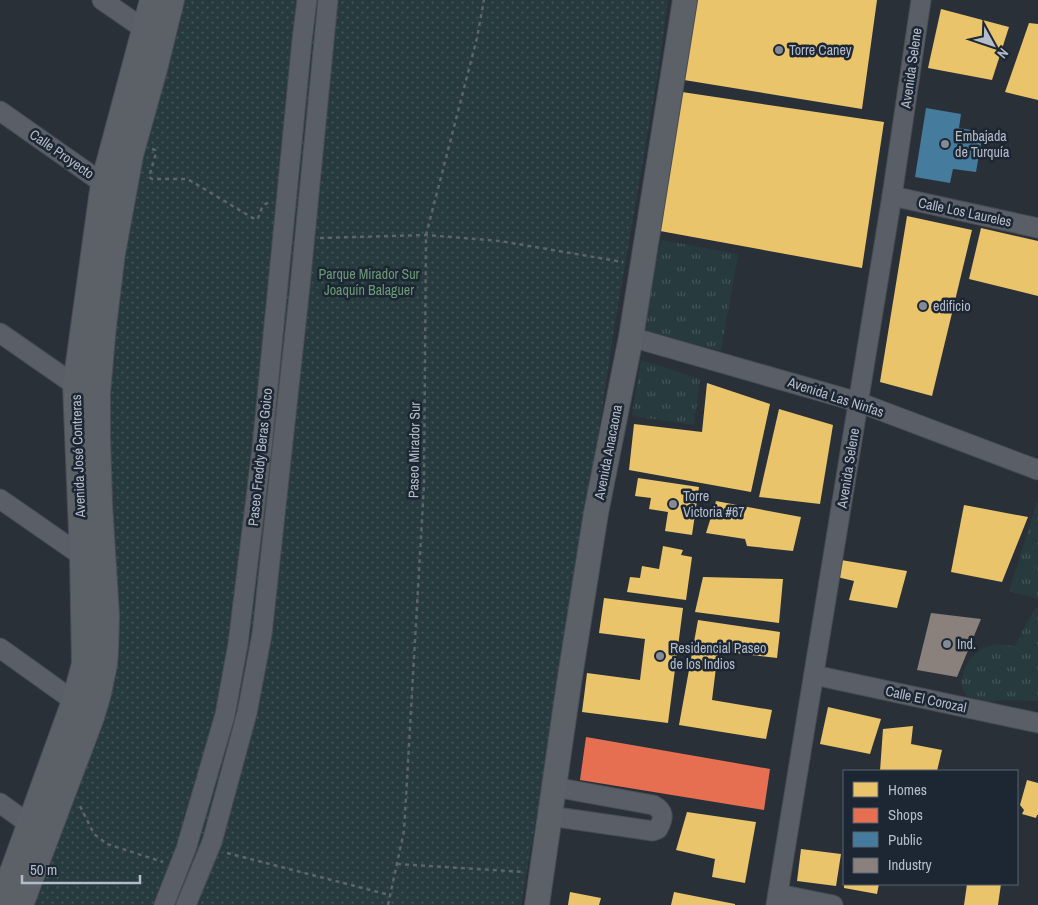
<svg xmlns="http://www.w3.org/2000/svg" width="1038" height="905" font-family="'Archivo Narrow',sans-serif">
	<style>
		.grass { fill: url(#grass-tufts) }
		.park { fill: url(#park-dots) }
		.homes { fill: #e9c46a }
		.shops { fill: #e76f51 }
		.public { fill: #457b9d }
		.industry { fill: #8a817c }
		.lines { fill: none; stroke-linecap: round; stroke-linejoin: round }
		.minor-casing { stroke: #484c53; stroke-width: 21 }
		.major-casing { stroke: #484c55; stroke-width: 26 }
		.path { stroke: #5d636a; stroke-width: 2.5; stroke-dasharray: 4 4; stroke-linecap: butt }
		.minor { stroke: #5a5e66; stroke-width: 19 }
		.major { stroke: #5c6168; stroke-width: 24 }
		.poi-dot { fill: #848b96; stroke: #1d2633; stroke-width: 2 }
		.labels { text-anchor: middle; stroke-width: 5; stroke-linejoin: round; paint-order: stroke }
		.poi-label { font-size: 14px; fill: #b4bcc9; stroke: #1d2633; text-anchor: start }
		.street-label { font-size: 14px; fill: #b4bcc9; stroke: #1d2633 }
		.park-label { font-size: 14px; fill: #6b9a76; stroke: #1d2633 }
	</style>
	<defs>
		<pattern id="grass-tufts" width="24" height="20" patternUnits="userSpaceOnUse" patternTransform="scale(1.25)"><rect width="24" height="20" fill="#273a3e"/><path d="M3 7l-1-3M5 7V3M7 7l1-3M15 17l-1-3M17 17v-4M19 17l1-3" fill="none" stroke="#445559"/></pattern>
		<pattern id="park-dots" width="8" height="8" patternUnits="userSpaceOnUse" patternTransform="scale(1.25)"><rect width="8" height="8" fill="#273a3e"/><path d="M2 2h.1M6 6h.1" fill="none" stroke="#445559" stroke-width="1.8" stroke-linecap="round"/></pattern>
	</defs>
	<rect width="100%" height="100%" fill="#2a3038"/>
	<g class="grass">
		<polygon points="661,240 738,254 721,351 641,330"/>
		<polygon points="641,360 700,379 694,425 632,416"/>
		<polygon points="1037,502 1038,503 1038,599 1009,591"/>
		<polygon points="1036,607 1038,608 1038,701 1000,700 987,702 967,696 961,684 964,670 971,658 981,649 995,644 1015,646 1025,626"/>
	</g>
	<polygon class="park" points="180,0 668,0 658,73 614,329 587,511 560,682 521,905 30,905 104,707 106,406 128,213"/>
	<g class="homes">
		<polygon points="697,0 877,0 862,109 684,80"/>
		<polygon points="941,9 1009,27 992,80 928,68"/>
		<polygon points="1029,23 1038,24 1038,100 1005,92"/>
		<polygon points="682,92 884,122 862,268 660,231"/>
		<polygon points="907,216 972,230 932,396 880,382"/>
		<polygon points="981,228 1038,241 1038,296 969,279"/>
		<polygon points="707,383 770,404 751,492 629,470 634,424 702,432"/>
		<polygon points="779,409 833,425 820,504 759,497"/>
		<polygon points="638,478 699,487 692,535 665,531 668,512 649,509 651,498 635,496"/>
		<polygon points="716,501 801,517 793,551 747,546 745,539 706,533"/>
		<polygon points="964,505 1028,517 1002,582 951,572"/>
		<polygon points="663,546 683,550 681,555 692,557 686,600 627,592 630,577 640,578 642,566 659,569"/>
		<polygon points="841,560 907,571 897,608 849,600 854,581 837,577"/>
		<polygon points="703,577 783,579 779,623 695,612"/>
		<polygon points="604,598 683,608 668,723 582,712 587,673 640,680 645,639 599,633"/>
		<polygon points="698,620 780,632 777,658 718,651 712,700 772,710 766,739 679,725"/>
		<polygon points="828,707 881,719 870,754 820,744"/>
		<polygon points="913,726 911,744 942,750 937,771 880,771 883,729"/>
		<polygon points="1027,780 1038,783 1038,815 1037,815 1036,818 1022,814 1024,810 1020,805"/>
		<polygon points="687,812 756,822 745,883 712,877 715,859 676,850"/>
		<polygon points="801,849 841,854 836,886 797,881"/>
		<polygon points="844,884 879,884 877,894 844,888"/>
		<polygon points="967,884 1001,884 998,905 964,905"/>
		<polygon points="570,892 601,898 599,905 568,905"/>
		<polygon points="674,892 735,904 735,905 671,905"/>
	</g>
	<polygon class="shops" points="586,737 770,769 764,810 580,780"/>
	<polygon class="public" points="926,108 961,114 959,128 983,132 976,172 953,169 950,183 915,177"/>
	<polygon class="industry" points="931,613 981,619 957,677 917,670"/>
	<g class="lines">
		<defs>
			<g id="minor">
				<polyline points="102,0 144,29"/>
				<polyline points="0,111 114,191"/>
				<polyline points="892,196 1038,228"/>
				<polyline points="0,333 75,385 87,389"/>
				<polyline points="631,337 858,402 1038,470"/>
				<polyline points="0,499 82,556"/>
				<polyline points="0,648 74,701 84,710"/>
				<polyline points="814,675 1038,723"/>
				<polyline points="0,803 40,832"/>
				<path d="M550,816L653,831L658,829C664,818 665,811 653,805L554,787"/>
				<polyline points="778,894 833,905"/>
				<polyline points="164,905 186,849 225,715 238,644 262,448 302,40 307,0"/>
				<polyline points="186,905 212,842 247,713 262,634 300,286 328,0"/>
				<polyline points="776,905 892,196 921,0"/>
			</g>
			<g id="major">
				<polyline points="0,905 74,701 84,664 82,556 75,385 103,183 152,0"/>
				<polyline points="21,905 92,717 99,693 105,664 106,652 107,615 100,504 98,435 98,393 104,326 113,253 131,155 155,69 172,0"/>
				<polyline points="537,905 569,683 596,513 631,337 685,0"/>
			</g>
		</defs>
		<use href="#minor" class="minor-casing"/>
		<use href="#major" class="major-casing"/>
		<g class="path">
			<path d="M152,149L155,150L156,153L149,177L152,179H186L191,181L256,220C262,215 259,204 269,203"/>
			<polyline points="320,238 426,235 500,241 623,262"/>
			<polyline points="80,806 94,834 107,844 163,862"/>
			<polyline points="227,853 390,895"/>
			<polyline points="397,864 523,872"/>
			<polyline points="388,905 404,831 424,485 426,235 477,38 484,0"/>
		</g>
		<use href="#minor" class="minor"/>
		<use href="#major" class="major"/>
	</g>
	<g class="poi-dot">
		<circle cx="779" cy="50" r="5"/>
		<circle cx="945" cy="144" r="5"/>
		<circle cx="923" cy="306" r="5"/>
		<circle cx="673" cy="504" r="5"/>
		<circle cx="947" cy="644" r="5"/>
		<circle cx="660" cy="656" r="5"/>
	</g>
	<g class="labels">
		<g class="poi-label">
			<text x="789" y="55">Torre Caney</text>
			<text x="955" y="141">Embajada<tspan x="955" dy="16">de Turquía</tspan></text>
			<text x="933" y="311">edificio</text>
			<text x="683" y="501">Torre<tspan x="683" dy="16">Victoria #67</tspan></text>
			<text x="957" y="649">Ind.</text>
			<text x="670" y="653">Residencial Paseo<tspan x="670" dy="16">de los Indios</tspan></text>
		</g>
		<g class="street-label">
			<text transform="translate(911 68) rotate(-82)" y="5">Avenida Selene</text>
			<text transform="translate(62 154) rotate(35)" y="5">Calle Proyecto</text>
			<text transform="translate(965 212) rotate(12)" y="5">Calle Los Laureles</text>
			<text transform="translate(836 397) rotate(18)" y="5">Avenida Las Ninfas</text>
			<text transform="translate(414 450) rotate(-89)" y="5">Paseo Mirador Sur</text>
			<text transform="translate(608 452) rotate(-79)" y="5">Avenida Anacaona</text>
			<text transform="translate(78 456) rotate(-92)" y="5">Avenida José Contreras</text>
			<text transform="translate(260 457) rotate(-84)" y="5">Paseo Freddy Beras Goico</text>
			<text transform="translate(848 468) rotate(-81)" y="5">Avenida Selene</text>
			<text transform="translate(926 699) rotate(12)" y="5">Calle El Corozal</text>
		</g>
		<g class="park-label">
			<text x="369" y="279">Parque Mirador Sur<tspan x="369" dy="16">Joaquín Balaguer</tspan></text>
		</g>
	</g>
	<rect x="843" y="770" width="175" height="115" fill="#1d2633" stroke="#59626f"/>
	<rect x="853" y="782" width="25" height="15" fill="#e9c46a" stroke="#59626f"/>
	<text x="888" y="795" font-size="15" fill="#b4bcc9">Homes</text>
	<rect x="853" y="808" width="25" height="15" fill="#e76f51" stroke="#59626f"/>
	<text x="888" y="820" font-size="15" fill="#b4bcc9">Shops</text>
	<rect x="853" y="832" width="25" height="15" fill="#457b9d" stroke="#59626f"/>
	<text x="888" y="845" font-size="15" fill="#b4bcc9">Public</text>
	<rect x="853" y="858" width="25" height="15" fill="#8a817c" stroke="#59626f"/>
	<text x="888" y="870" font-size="15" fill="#b4bcc9">Industry</text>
	<g transform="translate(993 45) rotate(130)" stroke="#1d2633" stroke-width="4" paint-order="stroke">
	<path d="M0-4L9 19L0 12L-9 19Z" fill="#b4bcc9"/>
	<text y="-8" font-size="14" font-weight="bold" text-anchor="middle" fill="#b4bcc9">N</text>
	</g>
	<path d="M22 875v8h118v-8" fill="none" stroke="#b4bcc9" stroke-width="2.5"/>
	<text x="30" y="875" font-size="15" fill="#b4bcc9" stroke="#1d2633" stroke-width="4" paint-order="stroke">50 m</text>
</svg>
